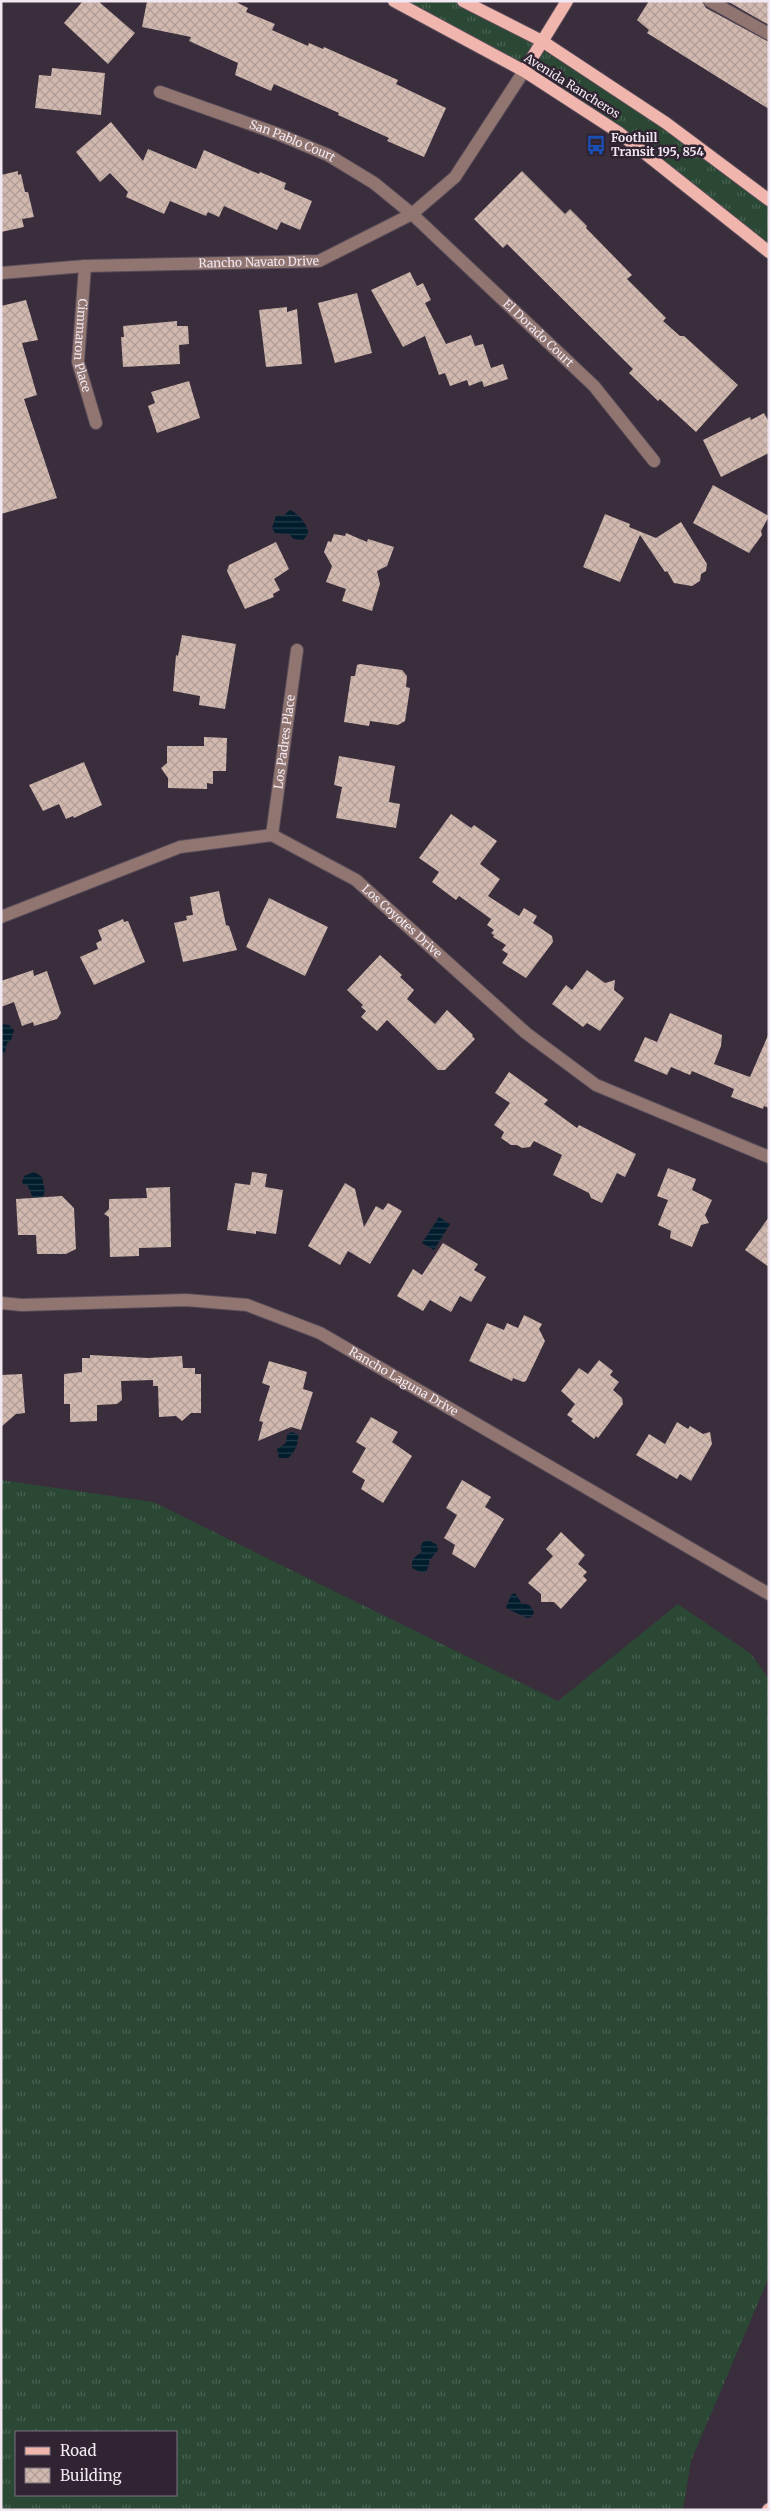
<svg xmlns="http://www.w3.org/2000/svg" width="770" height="2511" font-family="Merriweather,serif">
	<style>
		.grass { fill: url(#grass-tufts); fill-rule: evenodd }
		.water { fill: url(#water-rules) }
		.building { fill: url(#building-cross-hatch) }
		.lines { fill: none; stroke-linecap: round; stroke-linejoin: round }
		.minor-casing { stroke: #574b59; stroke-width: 14 }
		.major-casing { stroke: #574b59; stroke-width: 14 }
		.minor { stroke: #917570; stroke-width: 12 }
		.major { stroke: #f0b6ad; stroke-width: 12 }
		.labels { text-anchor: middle; stroke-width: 5; stroke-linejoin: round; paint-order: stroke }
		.street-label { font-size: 12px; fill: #f1e8f2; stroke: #302332 }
		.poi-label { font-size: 12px; font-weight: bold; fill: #f1e8f2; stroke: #302332; text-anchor: start }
	</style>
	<defs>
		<pattern id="grass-tufts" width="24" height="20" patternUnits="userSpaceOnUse" patternTransform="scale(1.25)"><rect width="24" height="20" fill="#2a4834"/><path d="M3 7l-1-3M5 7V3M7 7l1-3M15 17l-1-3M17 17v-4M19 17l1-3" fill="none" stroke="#496252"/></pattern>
		<pattern id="water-rules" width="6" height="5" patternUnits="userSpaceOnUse" patternTransform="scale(1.25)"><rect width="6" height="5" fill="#001c2d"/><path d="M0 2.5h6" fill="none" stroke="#263d4c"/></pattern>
		<pattern id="building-cross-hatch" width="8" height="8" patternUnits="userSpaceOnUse" patternTransform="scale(1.25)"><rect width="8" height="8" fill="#d2b9af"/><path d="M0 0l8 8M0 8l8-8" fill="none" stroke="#b09c96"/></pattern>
	</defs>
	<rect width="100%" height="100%" fill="#3a2d3c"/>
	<g class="grass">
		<polygon points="404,1 454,1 537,43 522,65"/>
		<polygon points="544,50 670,133 769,208 769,245 650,149 530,68"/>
		<path d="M1,1480L153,1502L558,1701L678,1604L751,1654L769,1679V2277L691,2461L683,2510H1ZM16,2432H176V2495H16Z"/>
	</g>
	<g class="water">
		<path d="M290,510C298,513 309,526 308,534L303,540L294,539L289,534L275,533L272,528L276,516H283Z"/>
		<polygon points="1,1024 9,1025 14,1030 11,1040 7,1043 5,1052 1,1056"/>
		<polygon points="34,1172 42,1177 45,1191 43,1197 33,1198 28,1186 22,1183 24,1176"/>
		<polygon points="439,1217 450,1224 434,1250 422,1243"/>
		<path d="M291,1432L298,1434C299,1442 295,1453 288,1458H279L277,1449L286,1443L287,1435Z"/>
		<path d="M428,1540L437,1545L438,1550L429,1561V1565L426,1572H420L412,1568C411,1558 416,1557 422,1551L420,1547L423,1542Z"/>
		<path d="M515,1593L522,1604C529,1603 532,1607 534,1613L531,1617L527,1618L506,1608L511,1595Z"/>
	</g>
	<g class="building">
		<polygon points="83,1 98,1 135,33 108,64 64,23"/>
		<polygon points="147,1 234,1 248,8 246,12 275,24 272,30 308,46 309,43 323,49 324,47 398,80 396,84 446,108 424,157 387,141 389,138 338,115 339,113 274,84 271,91 235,75 238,63 189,41 191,37 142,27"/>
		<polygon points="649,1 702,1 706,8 769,42 769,109 647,33 649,30 637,20"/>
		<polygon points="727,1 769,1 769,25"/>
		<polygon points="52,68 105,73 101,115 35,108 39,75 51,76"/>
		<polygon points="111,122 143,161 148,149 196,169 204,150 259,174 260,172 286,183 284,189 312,201 300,230 281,222 277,230 224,206 219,217 208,212 206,216 170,201 164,214 126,197 128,192 110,173 100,182 76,152"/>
		<polygon points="18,171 18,175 21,174 25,192 28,192 34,217 22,219 24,227 1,232 1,175"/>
		<polygon points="522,171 565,214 570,209 587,226 586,228 632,275 627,279 666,318 663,321 680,336 684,336 738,385 696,432 660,399 658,401 629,373 633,369 507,244 503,248 474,219"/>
		<polygon points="410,272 417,286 423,283 431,300 425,303 446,344 471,335 475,346 483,344 491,368 503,364 508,379 484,387 482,381 469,386 467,380 450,386 445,373 439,375 425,336 403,347 371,290"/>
		<polygon points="357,293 372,353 335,363 318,303"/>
		<polygon points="26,300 38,340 22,343 37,395 24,399 57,498 1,514 1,306"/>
		<polygon points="287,307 287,312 297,309 302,364 266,367 259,310"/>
		<polygon points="177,321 177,326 188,326 189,344 179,345 180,364 123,367 121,337 124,337 123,326"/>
		<polygon points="189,381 200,418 157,433 148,406 155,403 151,392"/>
		<polygon points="764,413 769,422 769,453 721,477 703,440 750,417 751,420"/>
		<polygon points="713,485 769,516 761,531 762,535 749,553 693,523"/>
		<polygon points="605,514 630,524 629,527 656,538 681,522 707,564 706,571 701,574 700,581 692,586 674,583 667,571 665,572 640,535 620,582 583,567"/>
		<polygon points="346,533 367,542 368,539 394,547 387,566 377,571 380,584 372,611 342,601 346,589 326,582 332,566 324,552 328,541 331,542 334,534 345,536"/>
		<polygon points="276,542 289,569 274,579 280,590 273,594 274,597 245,609 227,571 229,565"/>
		<polygon points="182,635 236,644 225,709 199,705 200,696 173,691 176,655 178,656"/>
		<polygon points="360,664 402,670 407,676 406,687 410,688 405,721 398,725 370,721 369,726 344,722 351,676 355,676 357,665"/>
		<polygon points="204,737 227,738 226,771 213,771 213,784 207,783 207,789 168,788 168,778 161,768 167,763 167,746 204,746"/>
		<polygon points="339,756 395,766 389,802 400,804 396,828 336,818 342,787 334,785"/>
		<polygon points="84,762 102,805 74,818 73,816 66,819 59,804 43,811 29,785"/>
		<polygon points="451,814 471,828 474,825 497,841 480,864 500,879 488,896 519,916 524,908 537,916 533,923 552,936 553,942 526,978 502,963 508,954 502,950 506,945 493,937 494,935 491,933 494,930 487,925 491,919 459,896 456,900 432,882 439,872 419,858"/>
		<polygon points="219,891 226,925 229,926 237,950 183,962 174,923 187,920 186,916 193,915 190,897"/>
		<polygon points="269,898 328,927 305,976 246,947"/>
		<polygon points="123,919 124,922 128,921 145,962 94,985 80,957 98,949 96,943 102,940 98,930"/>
		<polygon points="380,955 402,975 400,977 414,990 407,999 435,1024 447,1010 473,1035 472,1036 475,1039 445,1070 438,1070 387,1020 377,1031 361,1017 366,1011 361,1007 363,1005 347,990"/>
		<polygon points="33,970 34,976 47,971 61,1013 57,1019 34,1026 33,1022 22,1026 14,1002 1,1007 1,981"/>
		<polygon points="587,970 605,983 615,980 614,990 624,998 600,1031 587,1023 583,1027 552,1004 566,985 572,990"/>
		<polygon points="670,1013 722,1035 721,1046 714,1064 750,1077 769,1033 769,1108 764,1106 763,1109 731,1097 734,1089 692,1071 690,1075 671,1067 667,1075 634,1061 645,1037 657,1042"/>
		<polygon points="509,1072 548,1100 544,1104 577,1128 579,1125 636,1154 625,1177 617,1173 602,1203 591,1198 589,1193 553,1175 562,1155 534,1141 530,1147 522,1148 517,1145 511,1145 501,1138 504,1132 494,1125 510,1103 495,1093"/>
		<polygon points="668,1168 696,1179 692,1190 712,1200 705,1215 709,1223 701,1225 692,1247 670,1238 671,1231 658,1225 668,1200 657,1196"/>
		<polygon points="252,1172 267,1174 265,1187 283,1190 276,1234 256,1231 256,1234 227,1230 235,1183 250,1185"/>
		<polygon points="345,1183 355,1189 364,1227 376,1206 383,1210 388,1203 402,1211 370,1264 348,1251 340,1265 308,1246"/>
		<polygon points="170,1187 171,1247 139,1248 139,1256 110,1257 109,1217 104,1214 109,1209 109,1199 147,1198 146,1188"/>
		<polygon points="62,1196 74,1208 76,1249 66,1254 37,1254 36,1235 18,1235 16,1199"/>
		<polygon points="769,1217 769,1267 745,1250"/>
		<polygon points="443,1243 478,1264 474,1270 486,1277 471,1302 460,1296 451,1312 430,1300 423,1311 397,1296 413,1269 422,1275"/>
		<polygon points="524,1315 542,1324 539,1329 545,1341 526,1381 523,1382 513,1378 512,1381 469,1361 487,1323 504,1330 507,1323 518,1328"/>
		<polygon points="90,1355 148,1358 182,1356 183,1368 195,1368 195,1374 201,1374 201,1413 191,1413 182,1421 176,1416 159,1417 158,1386 153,1386 153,1380 121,1381 122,1400 117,1404 97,1405 97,1421 70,1422 70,1404 64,1404 64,1374 82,1372 82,1358 90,1358"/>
		<polygon points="599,1360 613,1371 610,1375 619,1382 613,1390 622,1398 623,1404 598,1438 596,1436 594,1439 571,1421 573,1419 567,1415 575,1404 561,1391 579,1368 588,1374"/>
		<polygon points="269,1361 307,1372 303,1389 313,1392 301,1430 291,1427 258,1441 263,1422 259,1421 270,1386 262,1383"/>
		<polygon points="22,1374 25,1413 16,1414 1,1427 1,1375"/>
		<polygon points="371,1417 398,1432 392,1442 412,1456 383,1503 361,1489 365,1480 352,1472 366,1448 356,1442"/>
		<polygon points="677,1422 688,1429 690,1426 703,1434 710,1432 712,1444 691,1481 680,1474 677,1479 636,1455 649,1434 665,1444"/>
		<polygon points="462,1480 491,1497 485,1507 504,1519 475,1568 452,1554 455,1545 444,1538 457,1515 446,1508"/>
		<polygon points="561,1532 585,1555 578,1564 587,1572 583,1576 587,1580 561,1609 554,1602 541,1602 541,1594 528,1583 553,1556 546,1549"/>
	</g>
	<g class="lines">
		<defs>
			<g id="minor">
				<polyline points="710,1 769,34"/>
				<path id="s1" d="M160,92L278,134L328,155L374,183L412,214L594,386L654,461"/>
				<path id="s2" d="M85,266L78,362L96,423"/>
				<path id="s3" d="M1,273L85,266L319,261L412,214L455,177L524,71"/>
				<path id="s4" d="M272,835L297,650"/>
				<path id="s5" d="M1,917L180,847L272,835L356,880L526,1033L596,1085L769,1157"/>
				<path id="s6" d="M1,1303L22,1305L186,1300L247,1305L320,1333L769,1594"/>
			</g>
			<g id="major">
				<polyline points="394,1 524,71 618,132 769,252"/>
				<polyline points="463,1 542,41 666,123 769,200"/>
				<polyline points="524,71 567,1"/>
				<polyline points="768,2510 769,2509"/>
			</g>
		</defs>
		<use href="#minor" class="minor-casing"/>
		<use href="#major" class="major-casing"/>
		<use href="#minor" class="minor"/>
		<use href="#major" class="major"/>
	</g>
	<defs>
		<symbol id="bus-bare" viewBox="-9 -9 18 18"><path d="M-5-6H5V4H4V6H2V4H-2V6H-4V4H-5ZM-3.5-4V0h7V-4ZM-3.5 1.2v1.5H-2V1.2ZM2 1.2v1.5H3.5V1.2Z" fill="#1a4fb4" stroke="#302332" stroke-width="2.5" paint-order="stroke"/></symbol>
	</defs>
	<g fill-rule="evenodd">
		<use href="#bus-bare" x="582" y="131" width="28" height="28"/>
	</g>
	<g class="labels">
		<g class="street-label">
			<text transform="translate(572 86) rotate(32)" y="4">Avenida Rancheros</text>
			<text dy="4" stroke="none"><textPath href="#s1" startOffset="141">San Pablo Court</textPath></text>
			<text dy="4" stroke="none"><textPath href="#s3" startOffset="258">Rancho Navato Drive</textPath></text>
			<text dy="4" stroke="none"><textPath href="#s1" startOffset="456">El Dorado Court</textPath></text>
			<text dy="4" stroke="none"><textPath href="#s2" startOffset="80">Cimmaron Place</textPath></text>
			<text dy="4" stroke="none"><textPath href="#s4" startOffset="94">Los Padres Place</textPath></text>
			<text dy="4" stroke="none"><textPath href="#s5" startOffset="442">Los Coyotes Drive</textPath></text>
			<text dy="4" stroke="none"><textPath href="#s6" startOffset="421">Rancho Laguna Drive</textPath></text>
		</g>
		<g class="poi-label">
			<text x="611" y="142">Foothill<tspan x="611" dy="14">Transit 195, 854</tspan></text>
		</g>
	</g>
	<rect width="770" height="2511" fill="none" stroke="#f1e8f2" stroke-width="5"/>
	<rect x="15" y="2431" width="162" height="65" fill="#302332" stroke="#7d727f"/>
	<rect x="25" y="2447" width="25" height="8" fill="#f0b6ad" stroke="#7d727f"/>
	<text x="60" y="2456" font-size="15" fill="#f1e8f2">Road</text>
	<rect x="25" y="2468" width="25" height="15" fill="url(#building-cross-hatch)" stroke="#7d727f"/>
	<text x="60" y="2481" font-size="15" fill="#f1e8f2">Building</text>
</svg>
